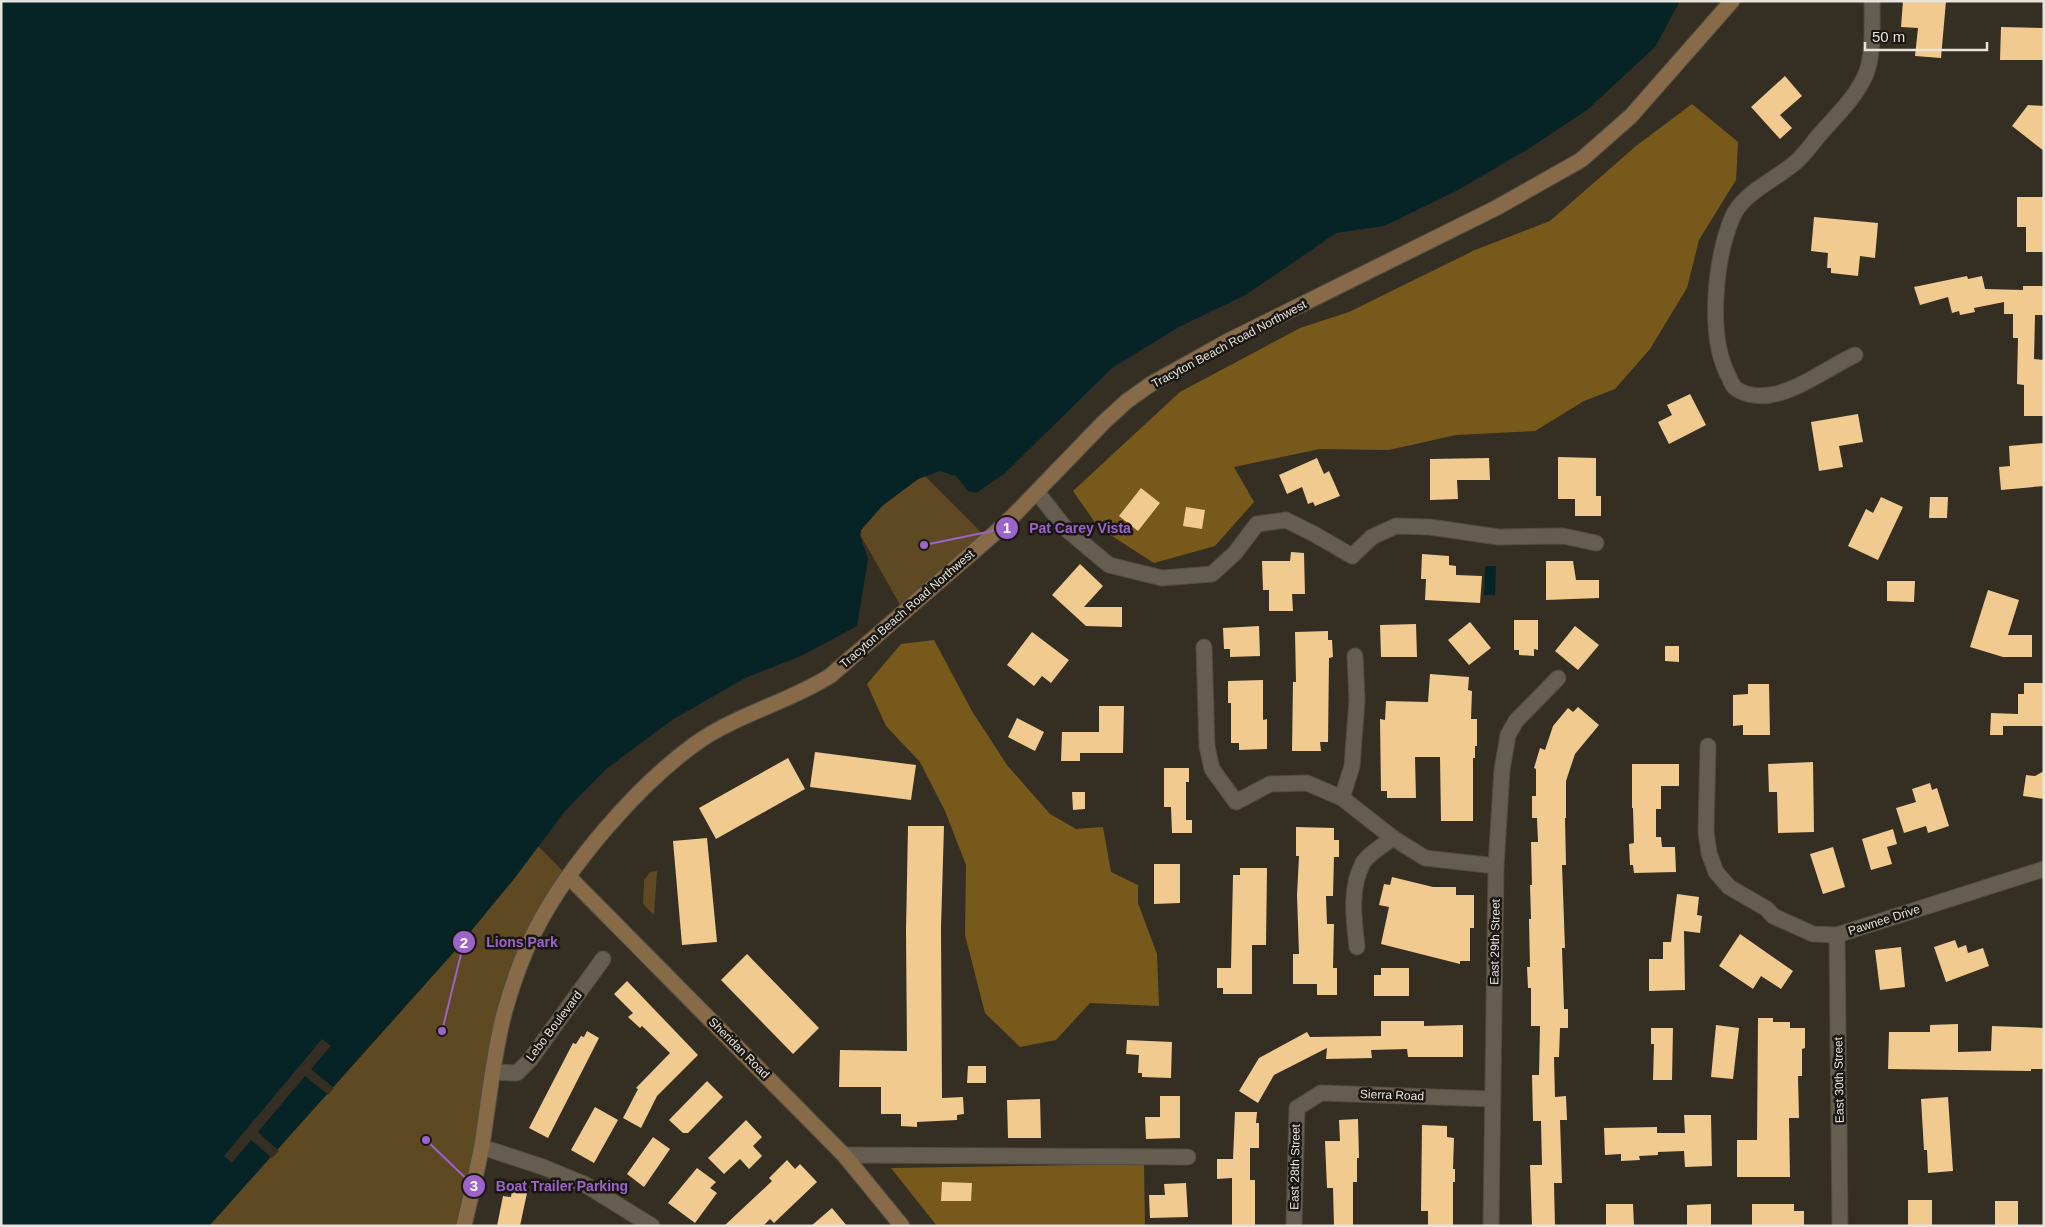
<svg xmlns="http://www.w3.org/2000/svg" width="2045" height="1227" font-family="Arial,sans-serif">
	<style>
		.green { fill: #5e4922 }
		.forest { fill: #78591c }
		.water { fill: #062325 }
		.pier { fill: #352e22 }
		.building { fill: #f1ca90 }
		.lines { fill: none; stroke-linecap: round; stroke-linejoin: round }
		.minor-casing { stroke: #514c41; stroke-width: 17 }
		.secondary-casing { stroke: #514c41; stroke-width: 17 }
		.minor { stroke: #655d50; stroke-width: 15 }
		.secondary { stroke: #876a47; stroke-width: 15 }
		.labels { text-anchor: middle; stroke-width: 5; stroke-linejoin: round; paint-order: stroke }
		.street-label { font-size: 12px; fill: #e8e4dc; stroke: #1a1712 }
		.leader { fill: none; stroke: #9c63c8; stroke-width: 2 }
		.callout-dot { fill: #9c63c8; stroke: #1a1712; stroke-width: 2 }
		.mark-label { font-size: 15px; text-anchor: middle; font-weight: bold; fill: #fff }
		.callout-label { font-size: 14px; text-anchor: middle; font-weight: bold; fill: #9c63c8; stroke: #1a1712; stroke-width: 5; stroke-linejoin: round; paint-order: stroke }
	</style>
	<rect width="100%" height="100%" fill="#352e22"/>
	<g class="green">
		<polygon points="925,476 988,539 904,612 860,534 861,530 882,506 918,479"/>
		<polygon points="538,846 569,877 526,949 464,1226 209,1226 453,953"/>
		<polygon points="657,871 654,915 643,904 644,880 650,872"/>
	</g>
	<g class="forest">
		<polygon points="1692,104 1738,142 1736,180 1699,240 1687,288 1650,349 1615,389 1584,401 1535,431 1456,435 1389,450 1320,449 1234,467 1254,502 1215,546 1154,563 1098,527 1073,491 1180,392 1300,328 1349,312 1475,250 1550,221 1636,146"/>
		<polygon points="934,640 972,711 1007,765 1050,814 1076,829 1103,827 1111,872 1138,885 1138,903 1157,954 1159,1006 1090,1003 1056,1040 1020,1047 985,1013 965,935 966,865 945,811 920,762 886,726 867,684 901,644"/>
		<polygon points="1144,1164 1145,1226 937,1226 891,1168"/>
	</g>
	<g class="water">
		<polygon points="1,1 1680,1 1655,47 1587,110 1528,149 1458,190 1384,226 1336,233 1247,294 1179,327 1112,368 1005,473 976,493 968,491 956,476 940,471 918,479 882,506 861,530 860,536 868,559 857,626 801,656 745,678 672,720 606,769 565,811 514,879 453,953 209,1226 1,1226"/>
		<polygon points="1485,566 1496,566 1495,595 1484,595"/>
	</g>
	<polygon class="pier" points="322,1039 331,1046 311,1069 334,1088 328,1095 305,1076 258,1132 279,1151 272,1158 251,1140 232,1163 224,1156"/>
	<g class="building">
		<polygon points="1903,1 1946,1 1941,58 1915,56 1918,28 1901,27"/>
		<polygon points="2001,27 2044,28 2044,60 2000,60"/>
		<polygon points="1785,76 1802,96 1780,115 1792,128 1780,139 1751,107"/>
		<polygon points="2028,105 2044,106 2044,151 2012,126"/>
		<polygon points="2017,197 2044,197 2044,252 2026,252 2026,227 2017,227"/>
		<polygon points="1814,217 1878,223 1875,258 1860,256 1858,276 1831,273 1831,268 1827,268 1828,253 1811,251"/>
		<polygon points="1967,276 1968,279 1982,276 1985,289 2023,290 2023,286 2044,286 2044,315 2035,315 2034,359 2044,360 2044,416 2024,416 2024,385 2017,384 2018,338 2013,338 2013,314 2004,314 2004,302 1974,308 1975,312 1960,315 1959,311 1952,313 1948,297 1920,305 1914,287"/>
		<polygon points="1690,394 1706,425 1669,444 1658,422 1672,415 1667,405"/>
		<polygon points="1858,414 1863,442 1839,446 1843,467 1819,471 1811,422"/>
		<polygon points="2044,443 2044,486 2001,490 1999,467 2010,466 2009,446"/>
		<polygon points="1558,457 1596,458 1596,496 1601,496 1601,516 1575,516 1575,499 1558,499"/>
		<polygon points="1317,458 1324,474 1329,471 1340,496 1315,506 1313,502 1308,504 1302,487 1287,494 1279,475"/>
		<polygon points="1489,458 1490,480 1457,480 1458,499 1430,500 1430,459"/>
		<polygon points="1141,488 1160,503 1138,531 1119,516"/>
		<polygon points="1881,497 1903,507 1878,560 1848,546 1866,509 1873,513"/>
		<polygon points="1930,497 1948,497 1947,518 1929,518"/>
		<polygon points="1186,507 1205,510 1202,529 1183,526"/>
		<polygon points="1291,552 1304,553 1305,594 1292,594 1293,611 1269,611 1269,590 1263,590 1262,561 1290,561"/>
		<polygon points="1422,554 1449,556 1449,565 1456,566 1456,575 1482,576 1480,603 1425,600 1426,579 1421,579"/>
		<polygon points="1546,561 1573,561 1576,580 1599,580 1599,598 1546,600"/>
		<polygon points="1080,564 1103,586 1084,607 1122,607 1122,627 1086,626 1052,595"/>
		<polygon points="1887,581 1915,581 1914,602 1887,601"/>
		<polygon points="1988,590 2019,600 2008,635 2032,635 2032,657 2003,657 1970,647"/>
		<polygon points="1514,620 1538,620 1538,650 1534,649 1534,656 1519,655 1519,650 1514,650"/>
		<polygon points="1470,622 1491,648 1469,665 1448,640"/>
		<polygon points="1416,624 1417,657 1381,657 1380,625"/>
		<polygon points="1259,626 1260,656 1230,657 1230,649 1224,649 1223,628"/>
		<polygon points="1575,626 1599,645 1578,670 1555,651"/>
		<polygon points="1328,631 1328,640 1332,640 1333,657 1329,658 1328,742 1320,742 1321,751 1292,751 1293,682 1296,682 1295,632"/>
		<polygon points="1032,632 1069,660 1051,683 1042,676 1034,686 1007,665"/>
		<polygon points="1665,646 1679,646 1679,662 1665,661"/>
		<polygon points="1430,674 1469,677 1468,690 1472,691 1471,719 1477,719 1477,746 1475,746 1475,758 1473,758 1473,821 1441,821 1440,757 1415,757 1416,798 1387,798 1387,791 1381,791 1380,719 1385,720 1386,701 1428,702"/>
		<polygon points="1263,680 1263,720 1267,719 1267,749 1239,750 1239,743 1231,743 1231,703 1228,703 1228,681"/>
		<polygon points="2024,683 2044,683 2044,726 2003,726 2003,735 1990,735 1991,713 2018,714 2018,694 2024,694"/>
		<polygon points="1748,684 1769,684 1770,735 1743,735 1743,725 1733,726 1733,695 1748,694"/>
		<polygon points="1099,706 1124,706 1123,753 1080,753 1080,761 1061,761 1062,732 1099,732"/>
		<polygon points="1578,707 1599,725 1575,754 1566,781 1566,818 1565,818 1566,865 1562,865 1565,948 1562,948 1564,1009 1568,1009 1568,1028 1560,1028 1559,1057 1554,1057 1555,1097 1566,1096 1567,1120 1560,1120 1562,1183 1554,1183 1555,1226 1532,1226 1530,1165 1542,1165 1541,1121 1533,1121 1532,1075 1539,1075 1540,1026 1531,1026 1531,988 1528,988 1527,967 1530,967 1529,919 1531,919 1530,885 1532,885 1531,842 1538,842 1537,818 1532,818 1532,796 1536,796 1536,769 1534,768 1540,748 1545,750 1553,726 1568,708 1573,712"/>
		<polygon points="1017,718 1044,732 1035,751 1008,737"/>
		<polygon points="815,752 916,765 911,800 810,787"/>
		<polygon points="788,758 805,789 716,839 699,808"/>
		<polygon points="1813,762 1814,832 1778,833 1777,792 1769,792 1768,764"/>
		<polygon points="1632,764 1679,764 1679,786 1661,786 1661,809 1656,809 1656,837 1661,837 1662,847 1675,847 1676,872 1634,873 1633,865 1630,865 1629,844 1634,843 1633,808 1632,808"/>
		<polygon points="1164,768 1189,768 1189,782 1186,782 1186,820 1192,820 1192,833 1172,833 1171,807 1164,807"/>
		<polygon points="2044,771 2044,799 2023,796 2026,775 2035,776"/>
		<polygon points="1930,783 1932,790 1937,788 1949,826 1928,833 1926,826 1904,833 1896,808 1916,802 1912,789"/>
		<polygon points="1072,792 1085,792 1085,809 1073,810"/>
		<polygon points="908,826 944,826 941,928 942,1098 963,1097 964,1114 957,1115 957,1120 917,1122 917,1127 901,1126 901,1114 881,1114 881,1087 839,1087 840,1050 907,1051 906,931"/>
		<polygon points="1296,827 1334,828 1334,840 1339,840 1339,857 1334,857 1333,896 1326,896 1327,924 1334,924 1333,968 1337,968 1337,995 1317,995 1317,984 1293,984 1293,954 1299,954 1297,895 1299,856 1296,856"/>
		<polygon points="1893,829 1897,844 1887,847 1892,864 1871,870 1862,839"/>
		<polygon points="707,838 717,942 682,945 673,841"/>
		<polygon points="1833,847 1845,887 1823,894 1810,854"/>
		<polygon points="1154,864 1180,864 1180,903 1154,904"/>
		<polygon points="1240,868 1267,868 1266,945 1252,945 1252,994 1223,994 1223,988 1217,988 1217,968 1231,968 1233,875 1240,875"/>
		<polygon points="1392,877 1433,887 1456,887 1456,895 1474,895 1474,928 1470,928 1470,961 1460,961 1460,964 1381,944 1389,907 1379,905 1384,884 1390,885"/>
		<polygon points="1677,894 1699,897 1697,915 1702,916 1700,933 1684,931 1685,990 1649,991 1649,959 1663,959 1663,942 1671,942"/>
		<polygon points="1740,934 1793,971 1781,989 1761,976 1753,989 1719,966"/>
		<polygon points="1955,940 1958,948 1966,945 1968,953 1983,948 1989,966 1946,982 1934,947"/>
		<polygon points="1901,947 1905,987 1880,990 1875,950"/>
		<polygon points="747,954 819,1028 793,1054 721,980"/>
		<polygon points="1381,968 1409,968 1409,996 1374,996 1374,975 1381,975"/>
		<polygon points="627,981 698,1055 657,1096 641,1128 623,1118 638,1089 636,1088 670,1053 642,1026 640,1028 628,1017 633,1013 614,994"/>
		<polygon points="1758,1018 1773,1018 1773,1022 1790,1022 1790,1028 1805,1028 1805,1048 1802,1049 1802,1076 1798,1076 1799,1118 1789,1118 1790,1177 1737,1177 1737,1140 1757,1140"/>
		<polygon points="1381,1021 1424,1021 1424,1026 1463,1025 1463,1057 1408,1057 1407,1049 1371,1050 1372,1058 1326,1059 1327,1048 1274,1075 1258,1103 1239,1091 1259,1058 1307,1032 1310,1037 1381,1036"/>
		<polygon points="1958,1024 1958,1052 1991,1051 1992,1026 2044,1028 2044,1069 2031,1069 2031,1071 1888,1069 1889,1032 1930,1032 1930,1025"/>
		<polygon points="1716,1025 1739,1028 1733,1079 1711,1077"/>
		<polygon points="1651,1028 1673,1028 1672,1080 1653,1080 1654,1044 1651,1044"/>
		<polygon points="587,1031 599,1038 548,1138 529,1128 573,1043 576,1044 581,1036 584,1037"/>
		<polygon points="1127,1040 1172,1042 1171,1078 1142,1077 1142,1073 1138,1073 1139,1055 1126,1054"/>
		<polygon points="968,1066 986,1066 986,1083 967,1083"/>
		<polygon points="707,1081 723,1097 688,1133 683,1133 669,1120"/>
		<polygon points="1160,1096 1180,1096 1180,1138 1146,1139 1145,1117 1160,1117"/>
		<polygon points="1948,1097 1953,1171 1928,1173 1927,1150 1924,1150 1921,1099"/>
		<polygon points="1040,1099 1041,1138 1008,1138 1007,1100"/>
		<polygon points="595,1107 618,1120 594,1163 571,1150"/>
		<polygon points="1235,1112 1257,1112 1256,1123 1259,1123 1259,1148 1250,1148 1250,1180 1255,1180 1255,1226 1232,1226 1232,1178 1217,1179 1217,1159 1233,1159"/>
		<polygon points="1684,1115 1711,1115 1712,1166 1685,1167 1684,1151 1658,1152 1658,1155 1639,1156 1640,1160 1621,1161 1621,1154 1605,1155 1604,1128 1657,1127 1657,1133 1685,1133"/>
		<polygon points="1358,1119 1359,1158 1357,1158 1357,1182 1353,1182 1353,1226 1334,1226 1333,1188 1327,1188 1325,1141 1340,1141 1339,1120"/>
		<polygon points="746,1120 762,1137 753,1146 762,1156 749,1169 740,1159 724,1174 708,1158"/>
		<polygon points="1422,1125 1447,1126 1447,1137 1454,1138 1453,1169 1455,1169 1455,1182 1453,1182 1453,1226 1428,1226 1428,1211 1421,1211"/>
		<polygon points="653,1137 670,1149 644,1187 627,1174"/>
		<polygon points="787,1160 795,1169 800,1164 817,1182 774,1223 770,1219 763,1226 724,1226 772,1181 769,1178"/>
		<polygon points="697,1168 716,1182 710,1188 717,1193 695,1223 668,1203"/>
		<polygon points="942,1182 972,1183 971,1201 941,1201"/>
		<polygon points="1186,1183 1188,1217 1150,1218 1149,1195 1165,1195 1164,1184"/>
		<polygon points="512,1190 527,1193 520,1226 497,1226 503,1196 511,1197"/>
		<rect x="1908" y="1200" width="24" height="26"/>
		<rect x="1995" y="1201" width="23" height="25"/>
		<polygon points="1606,1204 1633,1204 1634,1226 1606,1226"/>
		<polygon points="1711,1204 1711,1226 1687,1226 1687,1205"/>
		<polygon points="1752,1204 1794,1204 1794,1211 1804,1211 1804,1226 1752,1226"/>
		<polygon points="832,1208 847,1226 811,1226"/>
	</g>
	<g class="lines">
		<defs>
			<g id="minor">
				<path d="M1855,355C1829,367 1798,391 1770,395C1758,397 1743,395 1734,387C1732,384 1730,380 1729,377C1707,337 1715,260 1732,218C1743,192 1776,180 1797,161C1806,153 1813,142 1821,133C1837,115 1855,98 1865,76C1874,57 1872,22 1872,1"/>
				<polyline points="1037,492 1066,529 1109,565 1162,578 1212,574 1235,553 1257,524 1286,520 1314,534 1352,556 1372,537 1396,526 1430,527 1498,537 1563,536 1596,543"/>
				<polyline points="1204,647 1207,746 1212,769 1236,802 1270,784 1307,783 1342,798 1393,838 1425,858 1496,866"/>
				<polyline points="1708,746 1706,832 1709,853 1716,872 1729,887 1767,909 1773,916 1813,934 1837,935 2044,869"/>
				<polyline points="1342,798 1352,766 1357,700 1355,656"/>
				<polyline points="1837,935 1840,1226"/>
				<path d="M1357,947C1354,920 1349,889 1363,863C1367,855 1385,844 1393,838"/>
				<polyline points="493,1072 517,1073 530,1060 603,959"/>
				<polyline points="482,1147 543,1167 584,1184 652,1226"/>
				<polyline points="844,1155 1188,1157"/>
				<polyline points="1294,1226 1297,1108 1321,1093 1492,1099"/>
				<polyline points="1491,1226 1496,866 1502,770 1508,735 1516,721 1558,678"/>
			</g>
			<g id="secondary">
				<polyline points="569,877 844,1155 902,1226"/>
				<path d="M464,1226C470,1199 477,1172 482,1145C489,1101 493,1056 504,1014C512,985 522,956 536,929C569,865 637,786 695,744C737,714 787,703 830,676L995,533L1016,513L1104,422L1127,401L1151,384L1228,341L1496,208L1581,160L1631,116L1732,1"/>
			</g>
		</defs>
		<use href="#minor" class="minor-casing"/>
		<use href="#secondary" class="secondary-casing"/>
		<use href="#minor" class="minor"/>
		<use href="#secondary" class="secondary"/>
	</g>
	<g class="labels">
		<g class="street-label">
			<text transform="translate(1229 344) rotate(-28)" y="4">Tracyton Beach Road Northwest</text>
			<text transform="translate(907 609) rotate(-41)" y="4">Tracyton Beach Road Northwest</text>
			<text transform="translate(1884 920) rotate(-18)" y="4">Pawnee Drive</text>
			<text transform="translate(1495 942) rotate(-89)" y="4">East 29th Street</text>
			<text transform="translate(554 1026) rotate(-53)" y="4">Lebo Boulevard</text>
			<text transform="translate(739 1048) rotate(45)" y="4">Sheridan Road</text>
			<text transform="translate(1839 1080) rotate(-91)" y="4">East 30th Street</text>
			<text transform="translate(1392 1095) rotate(2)" y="4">Sierra Road</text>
			<text transform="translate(1295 1167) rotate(-89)" y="4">East 28th Street</text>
		</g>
	</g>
	<path class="leader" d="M924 545L1007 528M442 1031L464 942M426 1140L474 1186"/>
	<g class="callout-dot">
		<circle cx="924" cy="545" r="5"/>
		<circle cx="442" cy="1031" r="5"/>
		<circle cx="426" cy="1140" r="5"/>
		<circle cx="1007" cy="528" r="12"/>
		<circle cx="464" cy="942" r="12"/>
		<circle cx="474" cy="1186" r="12"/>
	</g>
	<g class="mark-label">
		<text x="1007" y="533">1</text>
		<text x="464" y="948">2</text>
		<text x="474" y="1191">3</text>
	</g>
	<g class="callout-label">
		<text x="1080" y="533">Pat Carey Vista</text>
		<text x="522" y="947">Lions Park</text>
		<text x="562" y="1191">Boat Trailer Parking</text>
	</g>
	<rect width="2045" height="1227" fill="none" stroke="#e8e4dc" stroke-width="5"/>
	<path d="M1865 42v8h122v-8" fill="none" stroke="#e8e4dc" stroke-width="2.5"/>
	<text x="1872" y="42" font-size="15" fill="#e8e4dc" stroke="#1a1712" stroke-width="4" paint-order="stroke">50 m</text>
</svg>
